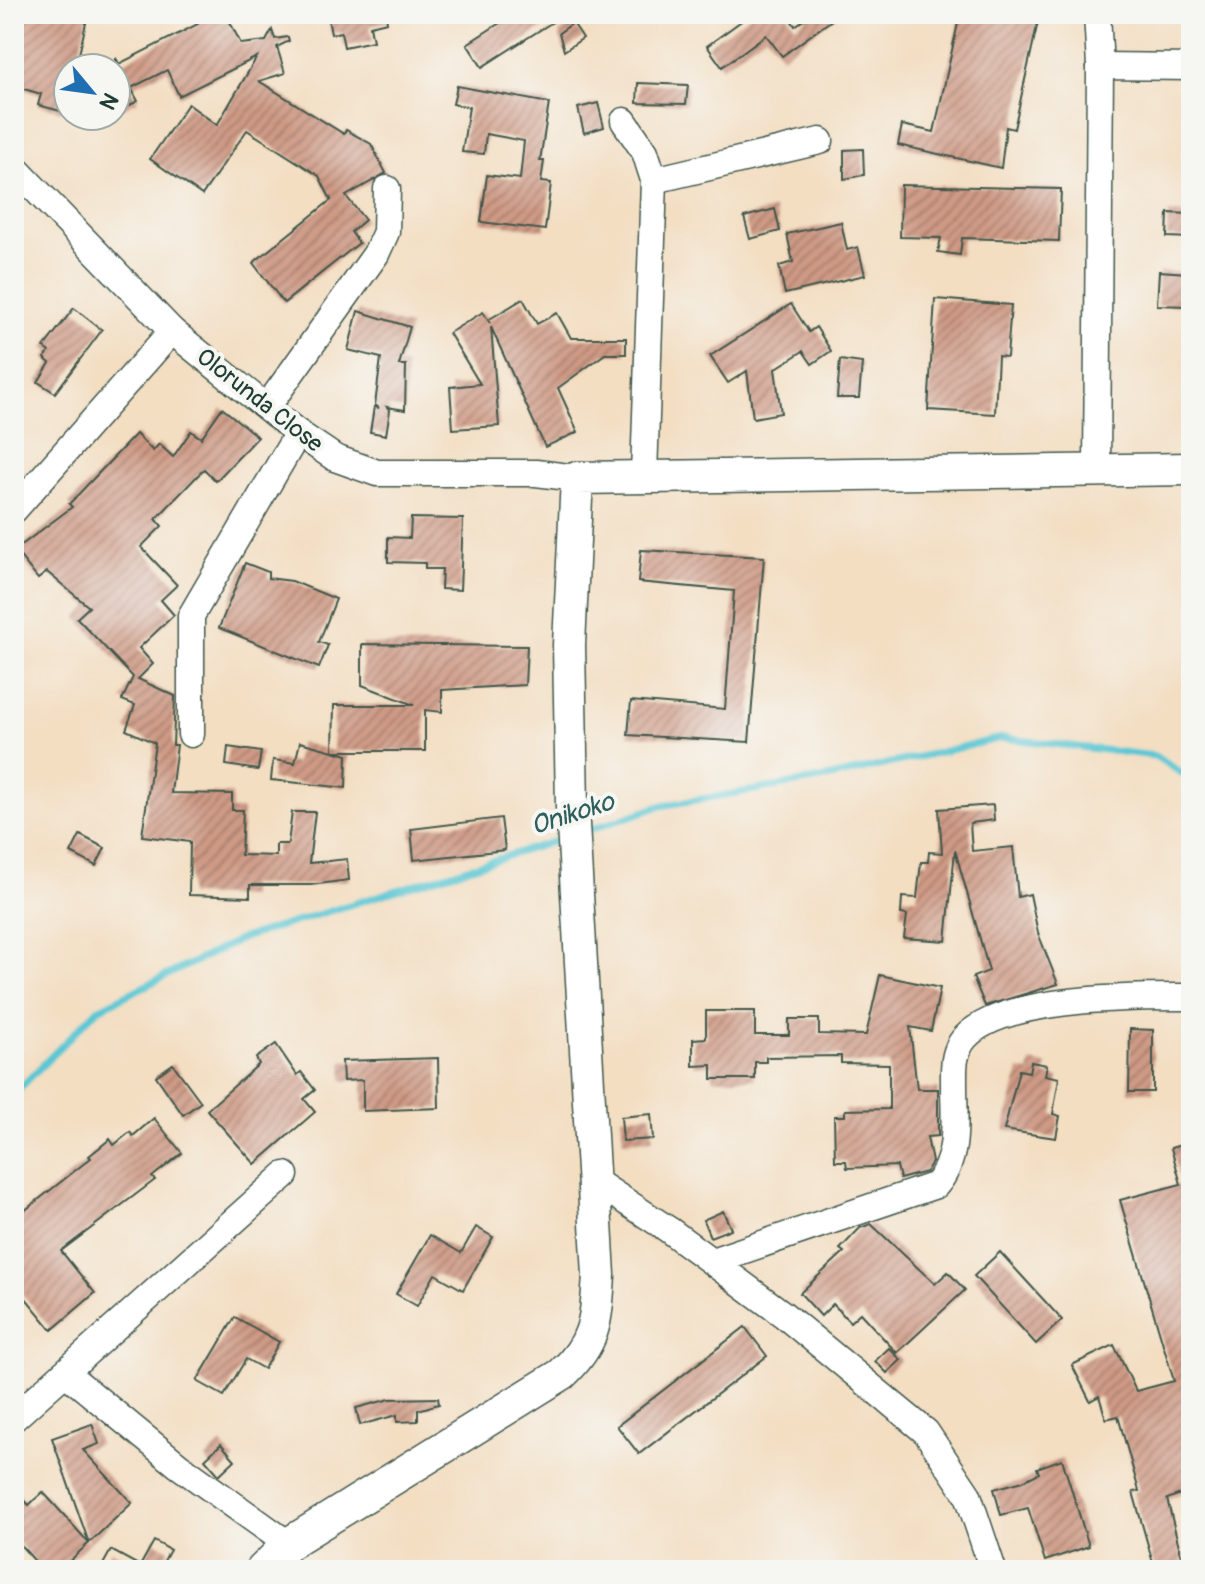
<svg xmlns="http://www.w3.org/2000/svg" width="1205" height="1584" font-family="Pangolin,sans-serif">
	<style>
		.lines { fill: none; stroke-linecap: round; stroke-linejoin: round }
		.stream { stroke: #5ac6d3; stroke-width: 7 }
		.building { fill: url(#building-hatch) }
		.minor-casing { stroke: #3f5549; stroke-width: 29 }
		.major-casing { stroke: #3f5549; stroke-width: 35 }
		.minor { stroke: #fff; stroke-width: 26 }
		.major { stroke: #fff; stroke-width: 32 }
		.labels { text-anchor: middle; stroke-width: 8; stroke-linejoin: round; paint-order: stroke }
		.street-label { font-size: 24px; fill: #1f3d34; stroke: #f6f6f2 }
		.water-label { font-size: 26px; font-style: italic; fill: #2e5f5c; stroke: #f6f6f2 }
	</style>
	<defs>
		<pattern id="building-hatch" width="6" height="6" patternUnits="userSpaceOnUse" patternTransform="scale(2)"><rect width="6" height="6" fill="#cf9a85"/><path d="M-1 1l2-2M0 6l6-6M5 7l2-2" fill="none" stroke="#a77f6e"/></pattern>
	</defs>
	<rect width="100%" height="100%" fill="#f6f6f2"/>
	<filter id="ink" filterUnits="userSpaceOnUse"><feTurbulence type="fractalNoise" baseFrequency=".0125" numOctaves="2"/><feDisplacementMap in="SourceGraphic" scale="16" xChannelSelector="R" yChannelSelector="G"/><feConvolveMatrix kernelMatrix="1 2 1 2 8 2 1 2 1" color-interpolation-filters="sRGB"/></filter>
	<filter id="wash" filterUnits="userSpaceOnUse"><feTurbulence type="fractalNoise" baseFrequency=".006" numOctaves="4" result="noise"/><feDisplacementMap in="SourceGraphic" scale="32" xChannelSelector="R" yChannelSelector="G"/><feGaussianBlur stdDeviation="1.8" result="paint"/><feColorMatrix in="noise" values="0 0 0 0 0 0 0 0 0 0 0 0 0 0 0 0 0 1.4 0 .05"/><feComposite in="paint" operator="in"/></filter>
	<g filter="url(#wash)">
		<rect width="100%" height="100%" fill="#f3dec2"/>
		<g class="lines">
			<g class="stream">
				<polyline points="580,833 660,806 826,778 1002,738 1155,756 1191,779"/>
				<polyline points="14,1094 98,1009 243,938 565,838"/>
			</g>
		</g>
		<g id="blocks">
			<g class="building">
				<polygon points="14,14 88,14 76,68 68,68 64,112 38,105 41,94 14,86"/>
				<polygon points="191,14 226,14 241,44 266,41 272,30 275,39 288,37 289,41 277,47 285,73 259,81 344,134 346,130 371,144 386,173 346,196 365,220 351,232 359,243 284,303 253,263 331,200 319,176 247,130 202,195 150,159 188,104 217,125 257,57 179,96 167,70 131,88 138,101 116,112 116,58 119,64 198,24"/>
				<polygon points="327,14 386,14 387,22 370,26 373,41 344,47 341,32 331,34"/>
				<polygon points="514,14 565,14 482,67 467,44"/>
				<polygon points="751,14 787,14 795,26 812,14 840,14 782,56 766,35 722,67 707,46"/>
				<polygon points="960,14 1039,17 1014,129 1006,127 1001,168 898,145 902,125 934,132"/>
				<polygon points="573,23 583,38 564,51 559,33"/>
				<polygon points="638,83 688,85 686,104 637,103"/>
				<polygon points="457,86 549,103 540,161 544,161 541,182 551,183 545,230 481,222 487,175 520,179 524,141 486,134 484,154 462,152 469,107 453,104"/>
				<polygon points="598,103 604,127 584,133 578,108"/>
				<polygon points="863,149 864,175 844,179 844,150"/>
				<polygon points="901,185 1061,189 1059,241 962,238 960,255 938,252 941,238 900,237"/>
				<polygon points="775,209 780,231 750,239 744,217"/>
				<polygon points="1168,213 1191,214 1191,238 1167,237"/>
				<polygon points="841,222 847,250 858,247 865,275 785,294 779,266 793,262 787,234"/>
				<polygon points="1159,271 1188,273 1186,306 1157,305"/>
				<polygon points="523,299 537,324 557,313 571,338 626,338 626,354 605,354 558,388 578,432 545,447 491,327 499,426 453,429 450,387 480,384 449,333 483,312 490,323 488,320"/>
				<polygon points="935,299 1011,305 1007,357 998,356 995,414 928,410"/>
				<polygon points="791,304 809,332 816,327 831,351 812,364 803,351 775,369 781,413 753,418 747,371 728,383 710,356"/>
				<polygon points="74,308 102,330 55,393 38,382 50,363 44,358 49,352 44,347"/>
				<polygon points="358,311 410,327 399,365 406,365 405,410 387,407 390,410 386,435 370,432 374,407 379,408 375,405 381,358 348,350"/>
				<polygon points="840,360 862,363 859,398 837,398"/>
				<polygon points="222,408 258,437 216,481 204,469 156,519 162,526 141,547 177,585 161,600 174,615 139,648 153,664 138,679 175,696 173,745 177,745 171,793 232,794 232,810 243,810 241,855 276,856 276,844 288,844 292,812 315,812 309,863 347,859 349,880 311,885 250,885 250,897 189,895 190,842 142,836 155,743 126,730 135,705 122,700 133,677 77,618 89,607 47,572 38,579 15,550 72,507 69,504 136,434 153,451 159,444 173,457 191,431 201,438"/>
				<polygon points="411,518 463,519 460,590 441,589 442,569 425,569 425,563 388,562 388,537 410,538"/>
				<polygon points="641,550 764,557 749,742 628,735 631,701 725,709 734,591 638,582"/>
				<polygon points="245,563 268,572 268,578 292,581 336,599 319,642 328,645 319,668 219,628"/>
				<polygon points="362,644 527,646 525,685 442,690 442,712 425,710 425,751 333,751 347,755 346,788 271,780 273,760 295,763 300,742 333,751 334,705 414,705 362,685"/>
				<polygon points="228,747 261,752 258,770 226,765"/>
				<polygon points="993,805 994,820 970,823 972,851 1013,847 1018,897 1030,894 1038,933 1058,984 985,1006 973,977 989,971 955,850 946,941 904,938 907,915 901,914 902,897 917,898 921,862 928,862 929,852 942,853 939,809"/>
				<polygon points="501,818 505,850 414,860 411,829"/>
				<polygon points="80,835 105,848 96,866 71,853"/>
				<polygon points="880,975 940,988 931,1031 910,1027 917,1089 938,1089 938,1136 927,1137 932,1162 926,1172 900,1179 897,1166 847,1168 846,1161 835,1161 834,1116 845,1116 845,1110 889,1109 889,1064 841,1063 841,1056 766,1057 766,1062 755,1062 755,1079 712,1079 712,1065 693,1066 693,1039 706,1038 706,1011 755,1011 755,1035 789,1035 789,1019 819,1019 819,1034 866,1035"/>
				<polygon points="1130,1029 1153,1030 1153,1092 1129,1092"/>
				<polygon points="276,1044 297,1075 301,1072 315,1090 304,1099 315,1112 255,1164 207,1110 259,1064 256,1058"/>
				<polygon points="438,1058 439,1108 363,1111 363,1080 343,1081 342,1061"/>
				<polygon points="1031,1062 1047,1065 1045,1075 1059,1078 1053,1114 1060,1116 1056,1138 1004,1130 1019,1070 1029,1072"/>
				<polygon points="173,1064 201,1102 183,1115 156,1076"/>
				<polygon points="651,1114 653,1139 623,1141 621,1117"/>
				<polygon points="154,1118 182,1153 152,1177 155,1180 61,1251 95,1293 52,1330 14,1284 14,1219 91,1158 89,1156 110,1139 114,1145 130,1132 133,1136"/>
				<polygon points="1191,1142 1191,1490 1167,1499 1185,1570 1155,1570 1133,1492 1139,1491 1118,1416 1106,1419 1099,1396 1090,1401 1072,1365 1114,1345 1136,1391 1174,1381 1120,1200 1181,1184 1171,1148"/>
				<polygon points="723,1211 731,1229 710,1237 703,1220"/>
				<polygon points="871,1224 935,1284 948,1272 965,1290 897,1353 860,1313 850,1322 833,1304 821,1316 800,1293 844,1252 840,1249 860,1228"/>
				<polygon points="476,1227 493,1237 463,1290 435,1274 417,1306 396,1294 430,1235 461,1253"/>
				<polygon points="1000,1252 1062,1320 1036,1344 974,1276"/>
				<polygon points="235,1317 279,1342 264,1369 246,1359 224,1396 197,1381"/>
				<polygon points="745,1327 767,1356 639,1454 617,1426"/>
				<polygon points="889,1348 901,1360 887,1373 875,1361"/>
				<polygon points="438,1398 439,1404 418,1410 418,1421 397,1422 397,1415 360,1425 356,1408 390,1399"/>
				<polygon points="92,1424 99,1444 83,1450 132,1503 89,1543 52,1438"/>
				<polygon points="221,1444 235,1460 219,1475 205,1459"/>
				<polygon points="1062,1459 1089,1546 1045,1561 1028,1508 1001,1515 994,1489 1023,1481 1039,1473 1037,1468"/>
				<polygon points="14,1489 29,1505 43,1492 89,1543 60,1570 43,1570 14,1538"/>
				<polygon points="154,1541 170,1550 159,1570 100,1570 111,1550 140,1566"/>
			</g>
		</g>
	</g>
	<g filter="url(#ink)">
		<use href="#blocks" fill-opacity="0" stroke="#3f5549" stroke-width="2"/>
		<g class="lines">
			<defs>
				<g id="minor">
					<polyline points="1100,66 1191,67"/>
					<polyline points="624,121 645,152 654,180 644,475"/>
					<polyline points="14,167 172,331 298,433 335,458 377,473 536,473 577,478"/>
					<polyline points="654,180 820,141"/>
					<polyline points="267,407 376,254 386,232 387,189"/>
					<polyline points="1097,468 1100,66 1097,14"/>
					<polyline points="14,510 172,331"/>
					<polyline points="191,734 191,616 298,433"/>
					<polyline points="593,1180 669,1230 784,1315 926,1432 968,1495 993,1570"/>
					<path d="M712,1261L936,1185C960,1157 954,1119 954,1084C954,1070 953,1056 961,1043C993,995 1138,997 1191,997"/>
					<polyline points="67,1374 178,1465 288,1544"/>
					<polyline points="14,1418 285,1175"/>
				</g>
				<path id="major" d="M262,1570L288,1544L562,1374C596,1342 596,1320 599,1275L572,807L569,645L577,478L1191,469"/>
			</defs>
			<use href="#minor" class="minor-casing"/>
			<use href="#major" class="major-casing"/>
			<use href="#minor" class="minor"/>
			<use href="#major" class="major"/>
		</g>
	</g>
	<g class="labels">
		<g class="street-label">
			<text transform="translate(260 400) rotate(38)" y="8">Olorunda Close</text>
		</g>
		<g class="water-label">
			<text transform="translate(572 813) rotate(-18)" y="9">Onikoko</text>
		</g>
	</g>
	<rect width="1205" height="1584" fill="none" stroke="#f6f6f2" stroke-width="48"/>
	<g transform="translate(92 92) rotate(119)"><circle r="38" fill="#f6f6f2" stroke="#a0aca6" stroke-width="2"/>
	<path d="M0-6L14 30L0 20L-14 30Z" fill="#1f6fb2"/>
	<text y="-12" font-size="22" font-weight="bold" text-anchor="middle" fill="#1f3d34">N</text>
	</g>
</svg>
